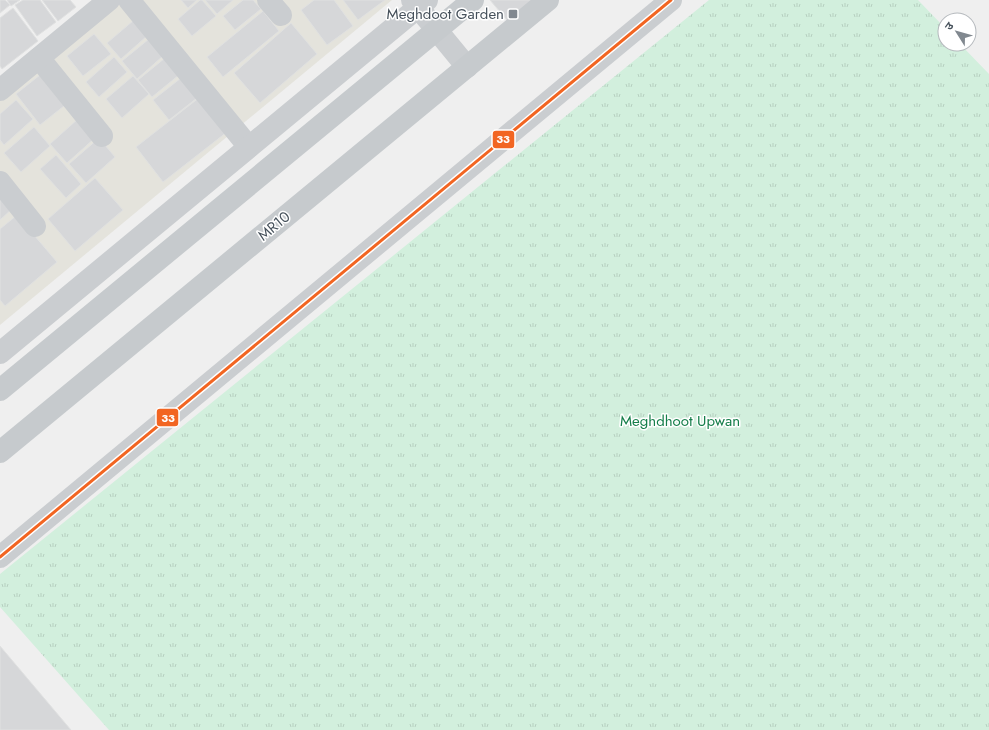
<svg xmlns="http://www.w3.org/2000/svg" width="989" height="730" font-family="Jost,'Noto Sans Devanagari',sans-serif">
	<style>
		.commercial { fill: #e4e3dc }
		.park { fill: url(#park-tufts) }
		.building { fill: #d6d7d9; stroke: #e0e1e1 }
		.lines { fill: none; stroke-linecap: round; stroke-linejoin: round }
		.minor { stroke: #cacdd0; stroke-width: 22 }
		.major { stroke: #c6cacd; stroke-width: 22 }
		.bus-1-casing { stroke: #fff; stroke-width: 6 }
		.bus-1 { stroke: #f26522; stroke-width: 3 }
		.poi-dot { fill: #81888f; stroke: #fff; stroke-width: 1.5 }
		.labels { text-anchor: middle; stroke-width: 3; stroke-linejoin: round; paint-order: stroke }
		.poi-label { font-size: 15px; fill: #46515b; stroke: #fff; text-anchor: end }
		.street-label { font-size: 15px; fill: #46515b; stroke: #fff }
		.park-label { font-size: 15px; fill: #157e4a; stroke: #fff }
		.line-badge { stroke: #fff; stroke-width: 1.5 }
		.badge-label { font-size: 11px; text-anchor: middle; font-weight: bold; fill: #fff }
	</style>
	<defs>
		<pattern id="park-tufts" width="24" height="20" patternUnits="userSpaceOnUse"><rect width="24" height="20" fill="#d2efdd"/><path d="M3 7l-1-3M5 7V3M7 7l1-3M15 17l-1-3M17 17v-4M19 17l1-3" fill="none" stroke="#b6cfc0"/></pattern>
	</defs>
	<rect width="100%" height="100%" fill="#efefef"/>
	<polygon class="commercial" points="119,0 392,0 0,325 0,100"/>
	<polygon class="park" points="709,0 918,0 945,28 945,44 960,44 989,74 989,730 109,730 0,607 0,574"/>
	<g class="building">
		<polygon points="0,0 5,0 10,5 0,13"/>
		<polygon points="7,0 20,0 11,6"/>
		<polygon points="23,0 40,0 56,22 37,36 15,5"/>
		<polygon points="42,0 70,0 76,7 58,21"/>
		<polygon points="181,0 197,0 188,8"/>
		<polygon points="200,0 202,0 216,16 192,36 178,19"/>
		<polygon points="205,0 233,0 217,14"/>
		<polygon points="243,0 253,0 261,9 235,30 223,16"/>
		<polygon points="314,0 334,0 353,26 327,45 301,10"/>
		<polygon points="343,0 385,0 358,20"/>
		<polygon points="490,0 542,0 511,25"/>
		<polygon points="13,8 38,41 2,69 0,66 0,18"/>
		<polygon points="263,11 279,31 223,77 207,57"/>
		<polygon points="134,20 147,36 121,59 107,43"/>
		<polygon points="291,23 317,54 260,103 234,73"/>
		<polygon points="94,34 111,54 83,76 67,56"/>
		<polygon points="149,39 163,56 137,79 122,61"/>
		<polygon points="114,57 127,72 99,97 86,82"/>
		<polygon points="165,58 179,75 152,97 138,80"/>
		<polygon points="45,71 69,102 40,125 16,94"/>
		<polygon points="133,76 149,94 122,118 106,99"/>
		<polygon points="181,78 197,98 169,120 153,100"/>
		<polygon points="200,97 227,132 163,182 136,147"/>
		<polygon points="16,100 33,119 4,145 0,140 0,114"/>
		<polygon points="79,118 96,137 67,163 50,144"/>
		<polygon points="34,127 50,146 21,172 4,153"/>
		<polygon points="99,138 115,157 86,183 69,164"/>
		<polygon points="56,155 81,184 66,198 40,169"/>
		<polygon points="95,178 123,210 75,251 48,219"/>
		<polygon points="0,195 12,209 0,220"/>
		<polygon points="17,215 57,262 5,306 0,300 0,229"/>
		<polygon points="0,646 71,730 0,730"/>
	</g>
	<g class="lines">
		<g class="minor">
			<polyline points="129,0 249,147"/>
			<polyline points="268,0 281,15"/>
			<polyline points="412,0 467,67"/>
			<polyline points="39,58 102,136"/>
			<polyline points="0,90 109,0"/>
			<polyline points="0,182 35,226"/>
			<polyline points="0,353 427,0"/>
			<polyline points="0,557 671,0"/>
		</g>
		<g class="major">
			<polyline points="0,390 473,0"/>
			<polyline points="0,452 548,0"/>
		</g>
		<defs>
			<polyline id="bus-1" points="0,557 671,0"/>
		</defs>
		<use href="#bus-1" class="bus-1-casing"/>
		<use href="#bus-1" class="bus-1"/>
	</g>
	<rect class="poi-dot" x="508" y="9" width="10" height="10" rx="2"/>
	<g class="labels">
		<g class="poi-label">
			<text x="504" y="19">Meghdoot Garden</text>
		</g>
		<g class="street-label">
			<text transform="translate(274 226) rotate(-40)" y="5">MR10</text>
		</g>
		<g class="park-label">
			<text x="680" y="426">Meghdhoot Upwan</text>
		</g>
	</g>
	<g class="line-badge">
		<rect x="492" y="130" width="23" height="19" rx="4" fill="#f26522"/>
		<rect x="156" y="408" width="23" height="19" rx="4" fill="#f26522"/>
	</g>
	<g class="badge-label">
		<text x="503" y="143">33</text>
		<text x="168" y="422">33</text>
	</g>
	<g transform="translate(957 32) rotate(307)"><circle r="19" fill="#ffffff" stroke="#b5b9bd"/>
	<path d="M0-3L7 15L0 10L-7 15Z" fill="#81888f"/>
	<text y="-6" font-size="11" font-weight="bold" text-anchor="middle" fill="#46515b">उ</text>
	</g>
</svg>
